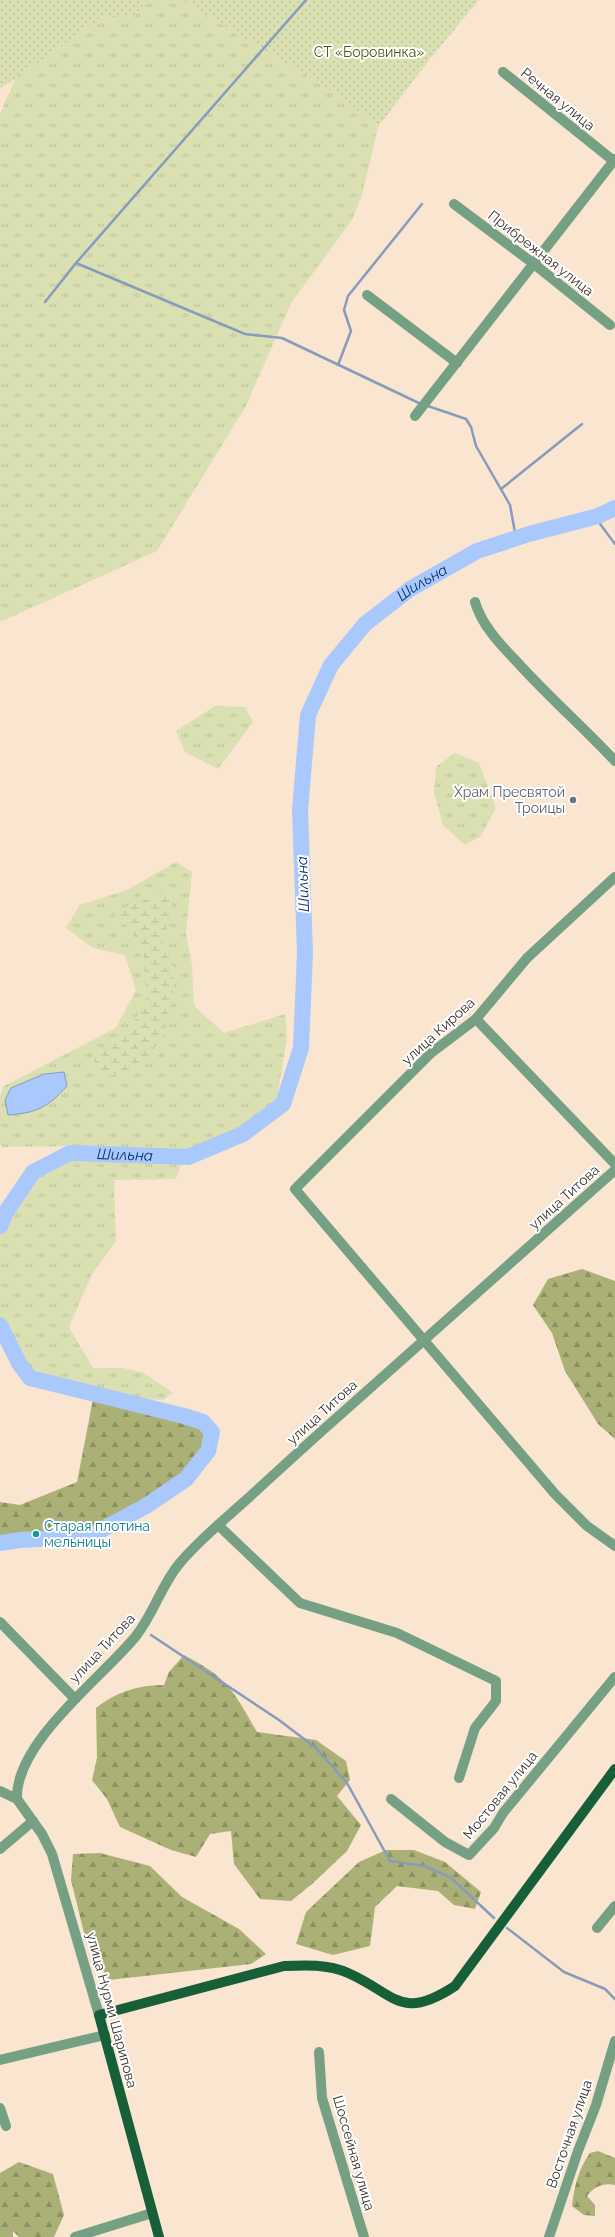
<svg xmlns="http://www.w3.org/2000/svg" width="615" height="2237" font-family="Raleway,sans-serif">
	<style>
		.grass { fill: url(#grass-tufts) }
		.forest { fill: url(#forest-firs) }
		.wetland { fill: url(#wetland-marsh) }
		.garden { fill: url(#garden-dots) }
		.water { fill: #a9c9fc; stroke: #879bbd }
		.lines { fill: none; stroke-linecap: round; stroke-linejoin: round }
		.stream { stroke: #879bbd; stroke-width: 2.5 }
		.river { stroke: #a9c9fc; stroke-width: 16 }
		.minor { stroke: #75a083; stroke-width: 10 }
		.major { stroke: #165f38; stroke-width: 10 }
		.worship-dot { fill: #6b7280; stroke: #fff; stroke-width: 1.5 }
		.culture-dot { fill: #0f9aa8; stroke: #fff; stroke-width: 1.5 }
		.labels { text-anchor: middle; stroke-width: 4; stroke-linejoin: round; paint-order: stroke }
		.park-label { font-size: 14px; fill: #515611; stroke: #fff }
		.street-label { font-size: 14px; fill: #383129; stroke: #fff }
		.worship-label { font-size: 14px; fill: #5b616d; stroke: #fff; text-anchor: end }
		.culture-label { font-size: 14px; fill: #0d838f; stroke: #fff; text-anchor: start }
		.water-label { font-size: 15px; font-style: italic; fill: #0c316b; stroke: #fff }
	</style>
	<defs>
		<pattern id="grass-tufts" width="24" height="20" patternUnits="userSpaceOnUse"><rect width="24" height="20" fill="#dae0b1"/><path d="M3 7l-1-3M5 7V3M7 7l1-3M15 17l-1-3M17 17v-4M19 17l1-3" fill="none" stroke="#bcc198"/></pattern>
		<pattern id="forest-firs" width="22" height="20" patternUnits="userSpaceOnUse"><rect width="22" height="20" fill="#abb176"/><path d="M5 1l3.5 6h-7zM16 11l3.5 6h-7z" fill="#8c9161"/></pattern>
		<pattern id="wetland-marsh" width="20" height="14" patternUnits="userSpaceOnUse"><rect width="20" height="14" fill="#dae0b1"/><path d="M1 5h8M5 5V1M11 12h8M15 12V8" fill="none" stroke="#bcc198"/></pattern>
		<pattern id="garden-dots" width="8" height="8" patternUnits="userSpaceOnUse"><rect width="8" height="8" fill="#dae0b1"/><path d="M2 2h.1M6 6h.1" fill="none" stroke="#bcc198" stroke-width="1.8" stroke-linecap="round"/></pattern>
	</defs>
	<rect width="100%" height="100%" fill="#f9e5d0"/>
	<g class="grass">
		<polygon points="147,0 182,0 340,96 378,127 362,195 352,220 291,303 246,406 157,551 0,622 0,114 16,77 103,17 136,14"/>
		<polygon points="215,706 245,707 253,722 218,769 185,752 176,731"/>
		<polygon points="455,753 479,763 496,808 480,837 465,845 443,825 434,793 436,767"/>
		<polygon points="176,862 192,872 186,933 192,965 194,1006 224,1033 285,1014 287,1038 275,1110 234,1138 189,1148 175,1179 114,1180 116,1241 92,1274 69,1327 93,1368 123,1368 144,1373 173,1393 163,1400 94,1394 84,1400 19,1363 0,1333 0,1213 13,1187 43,1162 85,1146 2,1147 0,1144 0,1096 4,1086 116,1028 136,990 125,955 93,948 66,928 80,905 127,890"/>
	</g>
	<g class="forest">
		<polygon points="582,1269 615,1281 615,1439 598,1424 565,1371 552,1333 533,1305 548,1279"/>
		<polygon points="94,1394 203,1422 212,1432 208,1451 186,1479 146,1506 90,1536 20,1540 0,1543 0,1502 20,1505 77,1482"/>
		<path d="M184,1655C228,1678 233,1690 257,1732L316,1740L346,1761L350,1780L337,1796L361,1825L347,1851L312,1884L291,1901L260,1899L234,1864L231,1831L210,1834L196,1857L171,1850L120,1827L107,1799L92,1780L97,1758L96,1708C115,1692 139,1685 164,1685L169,1672Z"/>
		<polygon points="386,1850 414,1850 445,1862 481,1892 475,1909 454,1905 438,1891 397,1886 375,1907 370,1946 333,1955 296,1944 306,1912 359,1862"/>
		<polygon points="100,1853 150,1866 182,1897 239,1929 266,1954 251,1964 109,1980 85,1937 71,1880 73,1854"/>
		<path d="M598,2151L615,2158V2185C604,2182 593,2187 587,2196L595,2205V2216L584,2215L572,2206C574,2187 579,2168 590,2153Z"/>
		<polygon points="19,2162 53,2174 64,2215 54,2237 19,2237 13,2231 13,2237 0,2237 0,2173"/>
	</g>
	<polygon class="wetland" points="170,891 172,906 162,944 174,965 174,990 163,1037 139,1067 103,1078 92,1056 130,1029 147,997 143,954 130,929 113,913 132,904"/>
	<g class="garden">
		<polygon points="0,0 147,0 136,14 103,17 0,89"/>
		<polygon points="182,0 479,0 429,60 378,127 340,96"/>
	</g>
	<path class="water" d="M64,1072L67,1086C48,1107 37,1113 8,1115L5,1100L11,1088L44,1074Z"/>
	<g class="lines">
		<g class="stream">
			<polyline points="76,263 245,334 282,338 421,404"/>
			<polyline points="45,302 76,263 306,0"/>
			<polyline points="338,365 351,331 344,310 348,296 422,204"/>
			<polyline points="425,405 466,419 471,427 476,446 510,505 516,538"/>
			<polyline points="501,489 582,424"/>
			<polyline points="595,517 615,544"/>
			<polyline points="151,1635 279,1720 316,1748 347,1783 390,1861 424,1866 450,1877 494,1918"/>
			<polyline points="507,1928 564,1972 605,1989 615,1999"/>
		</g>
		<g class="river">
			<path id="s1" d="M0,1226L6,1212L33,1172L70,1153L188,1157L243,1134L283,1104L301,1048L305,953L300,810L308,715L331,665L365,624L410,589L477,551L529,534L598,516L615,508"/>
			<polyline points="0,1325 19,1363 30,1378 184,1416 203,1422 212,1432 208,1451 186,1479 146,1506 90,1536 20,1540 0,1543"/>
		</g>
		<g class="minor">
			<polyline points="503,72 615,162"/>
			<polyline points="454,204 534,264 610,325"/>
			<polyline points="367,295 457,363"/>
			<polyline points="415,416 615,159"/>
			<path d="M475,602C482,626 501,645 518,663C549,697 583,727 615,761"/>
			<polyline points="615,877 527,958 476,1019 431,1053 295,1189 555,1494 587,1526 615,1546"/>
			<polyline points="476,1019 615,1164"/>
			<polyline points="218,1525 300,1603 397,1633 496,1681 496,1701 475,1728 459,1778"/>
			<polyline points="0,1622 75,1699"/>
			<polyline points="0,1791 17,1799 42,1834 52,1854 99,2015"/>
			<path d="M17,1799C15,1742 102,1678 136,1636C154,1613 161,1586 179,1564C199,1540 224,1520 246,1500C278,1471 309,1442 341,1414C433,1333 524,1251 615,1170"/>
			<polyline points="391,1799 445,1842 469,1855 494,1828 503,1813 615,1677"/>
			<polyline points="0,1849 33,1821"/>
			<polyline points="597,1928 615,1906"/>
			<polyline points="319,2052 322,2098 364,2237"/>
			<polyline points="0,2060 105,2035"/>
			<polyline points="0,2108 6,2126"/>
			<polyline points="75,2237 152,2213"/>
			<polyline points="549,2237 578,2151 596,2105 615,2041"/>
		</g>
		<path class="major" d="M159,2237L99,2015L284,1966C305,1965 328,1964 348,1973C396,1994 400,2022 455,1986L615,1769"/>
	</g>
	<circle class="worship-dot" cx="573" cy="800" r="4"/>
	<circle class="culture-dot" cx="36" cy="1534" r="4"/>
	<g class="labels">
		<g class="park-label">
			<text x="369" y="57">СТ «Боровинка»</text>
		</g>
		<g class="street-label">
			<text transform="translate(558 99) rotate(39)" y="5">Речная улица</text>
			<text transform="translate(541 253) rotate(38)" y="5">Прибрежная улица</text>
			<text transform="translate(438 1031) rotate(-42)" y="5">улица Кирова</text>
			<text transform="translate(564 1197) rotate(-42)" y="5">улица Титова</text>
			<text transform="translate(322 1412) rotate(-42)" y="5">улица Титова</text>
			<text transform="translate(102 1648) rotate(-47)" y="5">улица Титова</text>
			<text transform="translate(500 1795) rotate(-51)" y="5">Мостовая улица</text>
			<text transform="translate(112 2010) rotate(75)" y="5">улица Нурми Шарипова</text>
			<text transform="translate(569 2134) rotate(-71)" y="5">Восточная улица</text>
			<text transform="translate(354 2153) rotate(74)" y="5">Шоссейная улица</text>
		</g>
		<g class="worship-label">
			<text x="565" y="797">Храм Пресвятой<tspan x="565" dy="16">Троицы</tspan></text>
		</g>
		<g class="culture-label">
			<text x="44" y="1531">Старая плотина<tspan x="44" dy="16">мельницы</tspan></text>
		</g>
		<g class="water-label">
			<text dy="5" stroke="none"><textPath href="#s1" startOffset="904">Шильна</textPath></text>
			<text transform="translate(303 884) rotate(-92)" y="5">Шильна</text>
			<text dy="5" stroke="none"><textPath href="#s1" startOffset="160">Шильна</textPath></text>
		</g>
	</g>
</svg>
